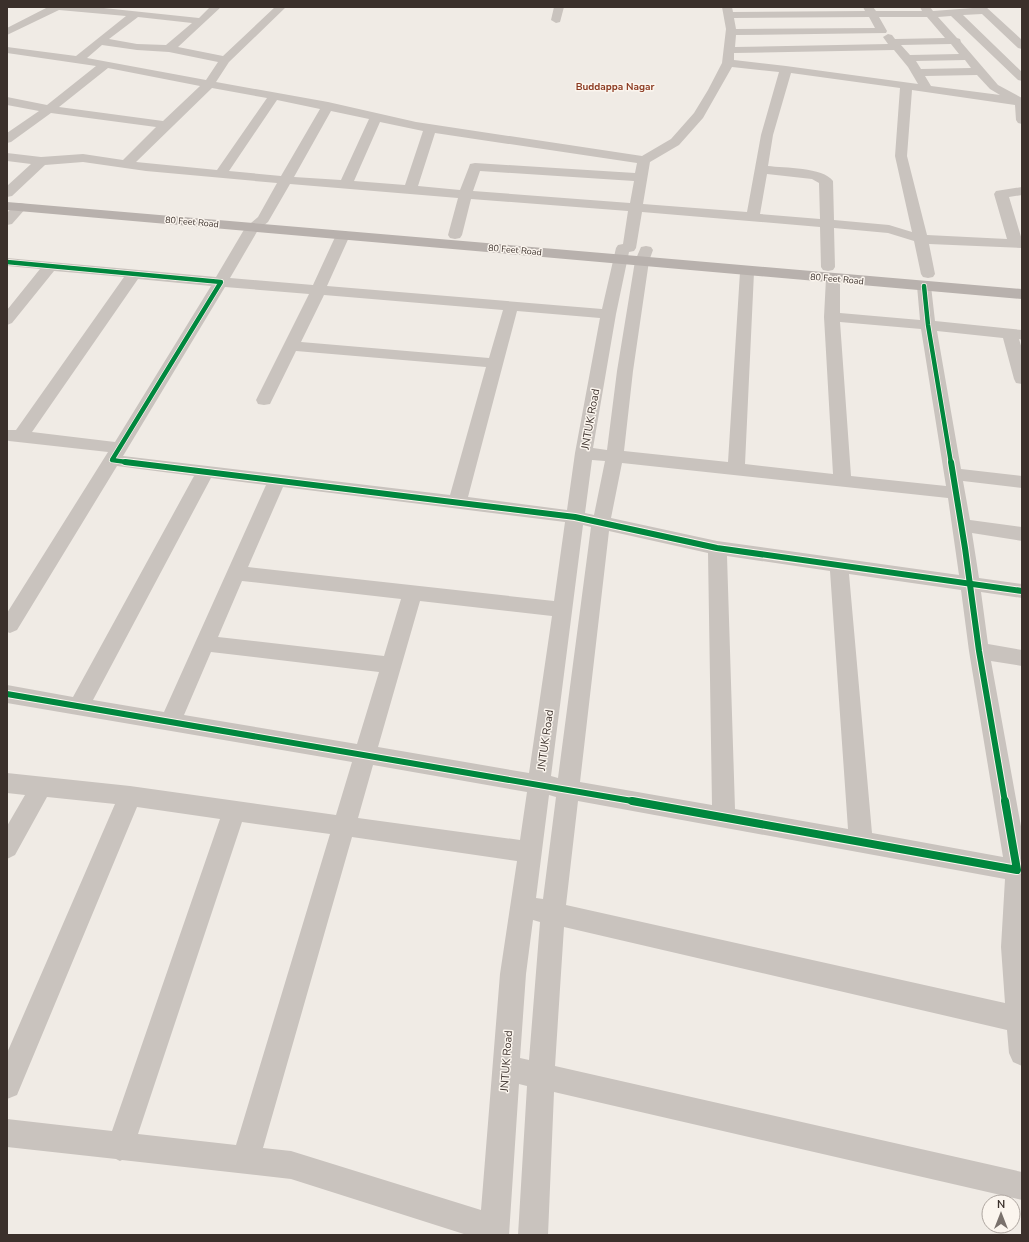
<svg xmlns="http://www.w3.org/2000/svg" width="1029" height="1242" font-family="'Nunito Sans',sans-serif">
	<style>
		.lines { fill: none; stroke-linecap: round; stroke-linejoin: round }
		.minor { fill: #c9c3be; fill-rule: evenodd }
		.major { fill: #b8b1ad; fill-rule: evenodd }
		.cycleway-far2-casing { stroke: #fbf5ee; stroke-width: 6 }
		.cycleway-far1-casing { stroke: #fbf5ee; stroke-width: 8 }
		.cycleway-casing { stroke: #fbf5ee; stroke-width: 10 }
		.cycleway-far2 { stroke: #00873e; stroke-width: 4.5 }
		.cycleway-far1 { stroke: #00873e; stroke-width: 6 }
		.cycleway { stroke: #00873e; stroke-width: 8 }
		.labels { text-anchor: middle; stroke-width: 3; stroke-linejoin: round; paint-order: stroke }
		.far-street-label { font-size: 9px; fill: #3b302b; stroke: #fbf5ee }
		.far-neighbourhood-label { font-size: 10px; font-weight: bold; fill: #8c3b22; stroke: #fbf5ee }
		.street-label { font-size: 11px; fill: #3b302b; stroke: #fbf5ee }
	</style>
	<rect width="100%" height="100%" fill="#f0ebe5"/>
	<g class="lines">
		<g class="minor">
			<path d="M48,7H94L199,18L210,7H221L178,47L223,56L275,7H286L229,62L216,82L328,102L416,122L642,156L671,139L694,113L708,90L722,63L726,29L722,7H732L733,12L865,11L863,7H873L876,11H922L920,7H930L933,11L986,7L1022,40V49L1018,48L982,14L963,15L1022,72V81L1018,80L951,16L938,17L957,38L960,39L961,42L998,85L1022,98V124L1018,123L1016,120L1015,105L912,90L907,156L927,235L1007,239L994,194L996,191L1022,187V195L1009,197L1022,240V248L929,244L935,274L933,277L928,278L923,277L921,274L914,241L888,233L834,228L835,267L833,270L828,271L823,270L821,267L820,227L642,212L636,248L634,251L629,252L616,314L593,448L607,450L617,371L635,261L641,247L646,246L651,247L653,250L649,261L633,371L624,451L728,462L740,272L742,269L747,268L752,269L754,272L745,464L833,474L824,317L826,278L828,275L833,274L838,275L840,278V313L920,320L917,286L919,283L924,282L929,283L931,286L935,321L1022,330V340L1019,339L1022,349V384L1016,383L1014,379L1003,338L937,331L961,469L1022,476V488L963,481L970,520L1022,527V541L972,533L979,578L1022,584V598L981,592L988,644L1022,650V666L991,661L1022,832V1066L1013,1062L1009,1053L1007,1030L564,927L555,1066L1022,1172V1200L554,1092L548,1235H518L527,1086L519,1084L509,1235H467L291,1179L122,1160L120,1161L116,1159L7,1147V1119L112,1131L220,819L137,807L17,1095L7,1099V1053L115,804L47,797L15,855L7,859V826L25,795L7,793V773L130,786L336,815L352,762L7,703V685L73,697L194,476L117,466L17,630L10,633L7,632V613L108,452L9,441L7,440V430H16L124,277L54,271L12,323L7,325V310L40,269L7,266V258L216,277L245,228L258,217L277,183L146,171L83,162L45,165L12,196L7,197V186L31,164L7,161V153L41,157L83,154L123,160L156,127L51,113L11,142L7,143V133L39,111L7,105V97L47,105L96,66L7,53V47L76,56L126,16L59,10L7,35V28ZM138,17L192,23L166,45L137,44L109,39ZM869,17L875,28L736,29L734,18ZM879,17H927L945,38L895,39L892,35L888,34L883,37L888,44L735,47L736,35L886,33L887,31ZM951,44L959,54L910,55L901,45ZM102,45L137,50L169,52L218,62L206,80L87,58ZM894,50L908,67L918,84L786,66L734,60V53ZM965,60L971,68L921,69L916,61ZM732,67L779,72L761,135L747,212L643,204L650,162L679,145L703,118ZM108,68L200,86L163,121L59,107ZM791,73L900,88L895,156L912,232L889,225L834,220L833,181C823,167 784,168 768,166L773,135ZM977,75L990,89L1000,95L931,86L925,76ZM212,88L267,98L217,170L136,162ZM277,100L320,109L281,176L229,171ZM331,111L369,119L341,180L294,177ZM380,122L423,131L405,185L354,181ZM435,133L637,163L635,173L475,163L470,164L469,167L460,190L418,186ZM480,171L634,181L630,203L473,191ZM767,174L812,179L819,183L820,219L760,214ZM290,184L458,198L448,235L450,238L455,239L460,238L462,235L471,199L628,211L623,244L618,245L616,248L602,309L327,286L350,235L348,232L343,231L338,232L336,235L313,285L230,278L258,230L268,222ZM138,279L211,286L115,442L32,432ZM225,287L309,294L256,400L258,404L264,405L270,404L296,351L486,367L450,495L123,456ZM324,295L503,310L489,358L301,342ZM517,311L600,318L575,453L567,510L468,497ZM840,322L921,329L946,486L851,476ZM592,460L605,461L594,515L585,513ZM622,463L948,498L959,575L717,541L611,518ZM211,478L266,485L164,712L93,700ZM283,487L565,522L554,601L248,567ZM583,525L591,527L558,778L551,776ZM609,531L708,553L712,805L580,782ZM727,556L830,571L848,829L735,809ZM849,574L961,590L969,651L1003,857L872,833ZM242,581L401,599L384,656L218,637ZM420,601L552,616L529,773L378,747ZM211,652L379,672L357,744L184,715ZM373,765L527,792L520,840L358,818ZM549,795L556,797L543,899L536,898ZM578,801L1005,879L1001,947L1005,1003L566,905ZM242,822L330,834L236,1145L138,1134ZM352,837L517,861L500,974L481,1210L291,1151L263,1148ZM533,920L540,922L529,1060L520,1058L526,974Z"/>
			<polygon points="554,7 564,7 560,22 556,23 551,20"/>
			<polygon points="20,203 25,204 27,207 12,224 7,225 7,213 15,204"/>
		</g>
		<polygon class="major" points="7,202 1022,289 1022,299 7,210"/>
		<defs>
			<g id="cycleway-far2">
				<polyline points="7,262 221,282 112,460 133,463"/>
				<polyline points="924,286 928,325 951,463"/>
			</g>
			<g id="cycleway-far1">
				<polyline points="125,462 575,517 717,548 1022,591"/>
				<polyline points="951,462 965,548 979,651 1005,802"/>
				<polyline points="7,694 638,802"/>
			</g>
			<polyline id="cycleway" points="632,801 1017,870 1005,801"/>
		</defs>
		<use href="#cycleway-far2" class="cycleway-far2-casing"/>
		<use href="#cycleway-far1" class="cycleway-far1-casing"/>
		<use href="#cycleway" class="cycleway-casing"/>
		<use href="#cycleway-far2" class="cycleway-far2"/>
		<use href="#cycleway-far1" class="cycleway-far1"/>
		<use href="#cycleway" class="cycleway"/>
	</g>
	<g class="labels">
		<g class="far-street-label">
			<text transform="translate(192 222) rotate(5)" y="3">80 Feet Road</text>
			<text transform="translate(515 250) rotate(5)" y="3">80 Feet Road</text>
			<text transform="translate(837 279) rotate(5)" y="3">80 Feet Road</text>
		</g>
		<g class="far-neighbourhood-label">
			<text x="615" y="90">Buddappa Nagar</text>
		</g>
		<g class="street-label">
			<text transform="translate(590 419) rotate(-80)" y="4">JNTUK Road</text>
			<text transform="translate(545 740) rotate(-82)" y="4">JNTUK Road</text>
			<text transform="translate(506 1061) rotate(-86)" y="4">JNTUK Road</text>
		</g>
	</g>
	<rect width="1029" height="1242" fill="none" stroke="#3b302b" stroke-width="16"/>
	<g transform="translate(1001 1214)"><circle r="19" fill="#fbf5ee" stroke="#aea6a0"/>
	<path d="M0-3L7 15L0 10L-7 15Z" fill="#7a716c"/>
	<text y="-6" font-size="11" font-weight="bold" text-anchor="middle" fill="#3b302b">N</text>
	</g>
</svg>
